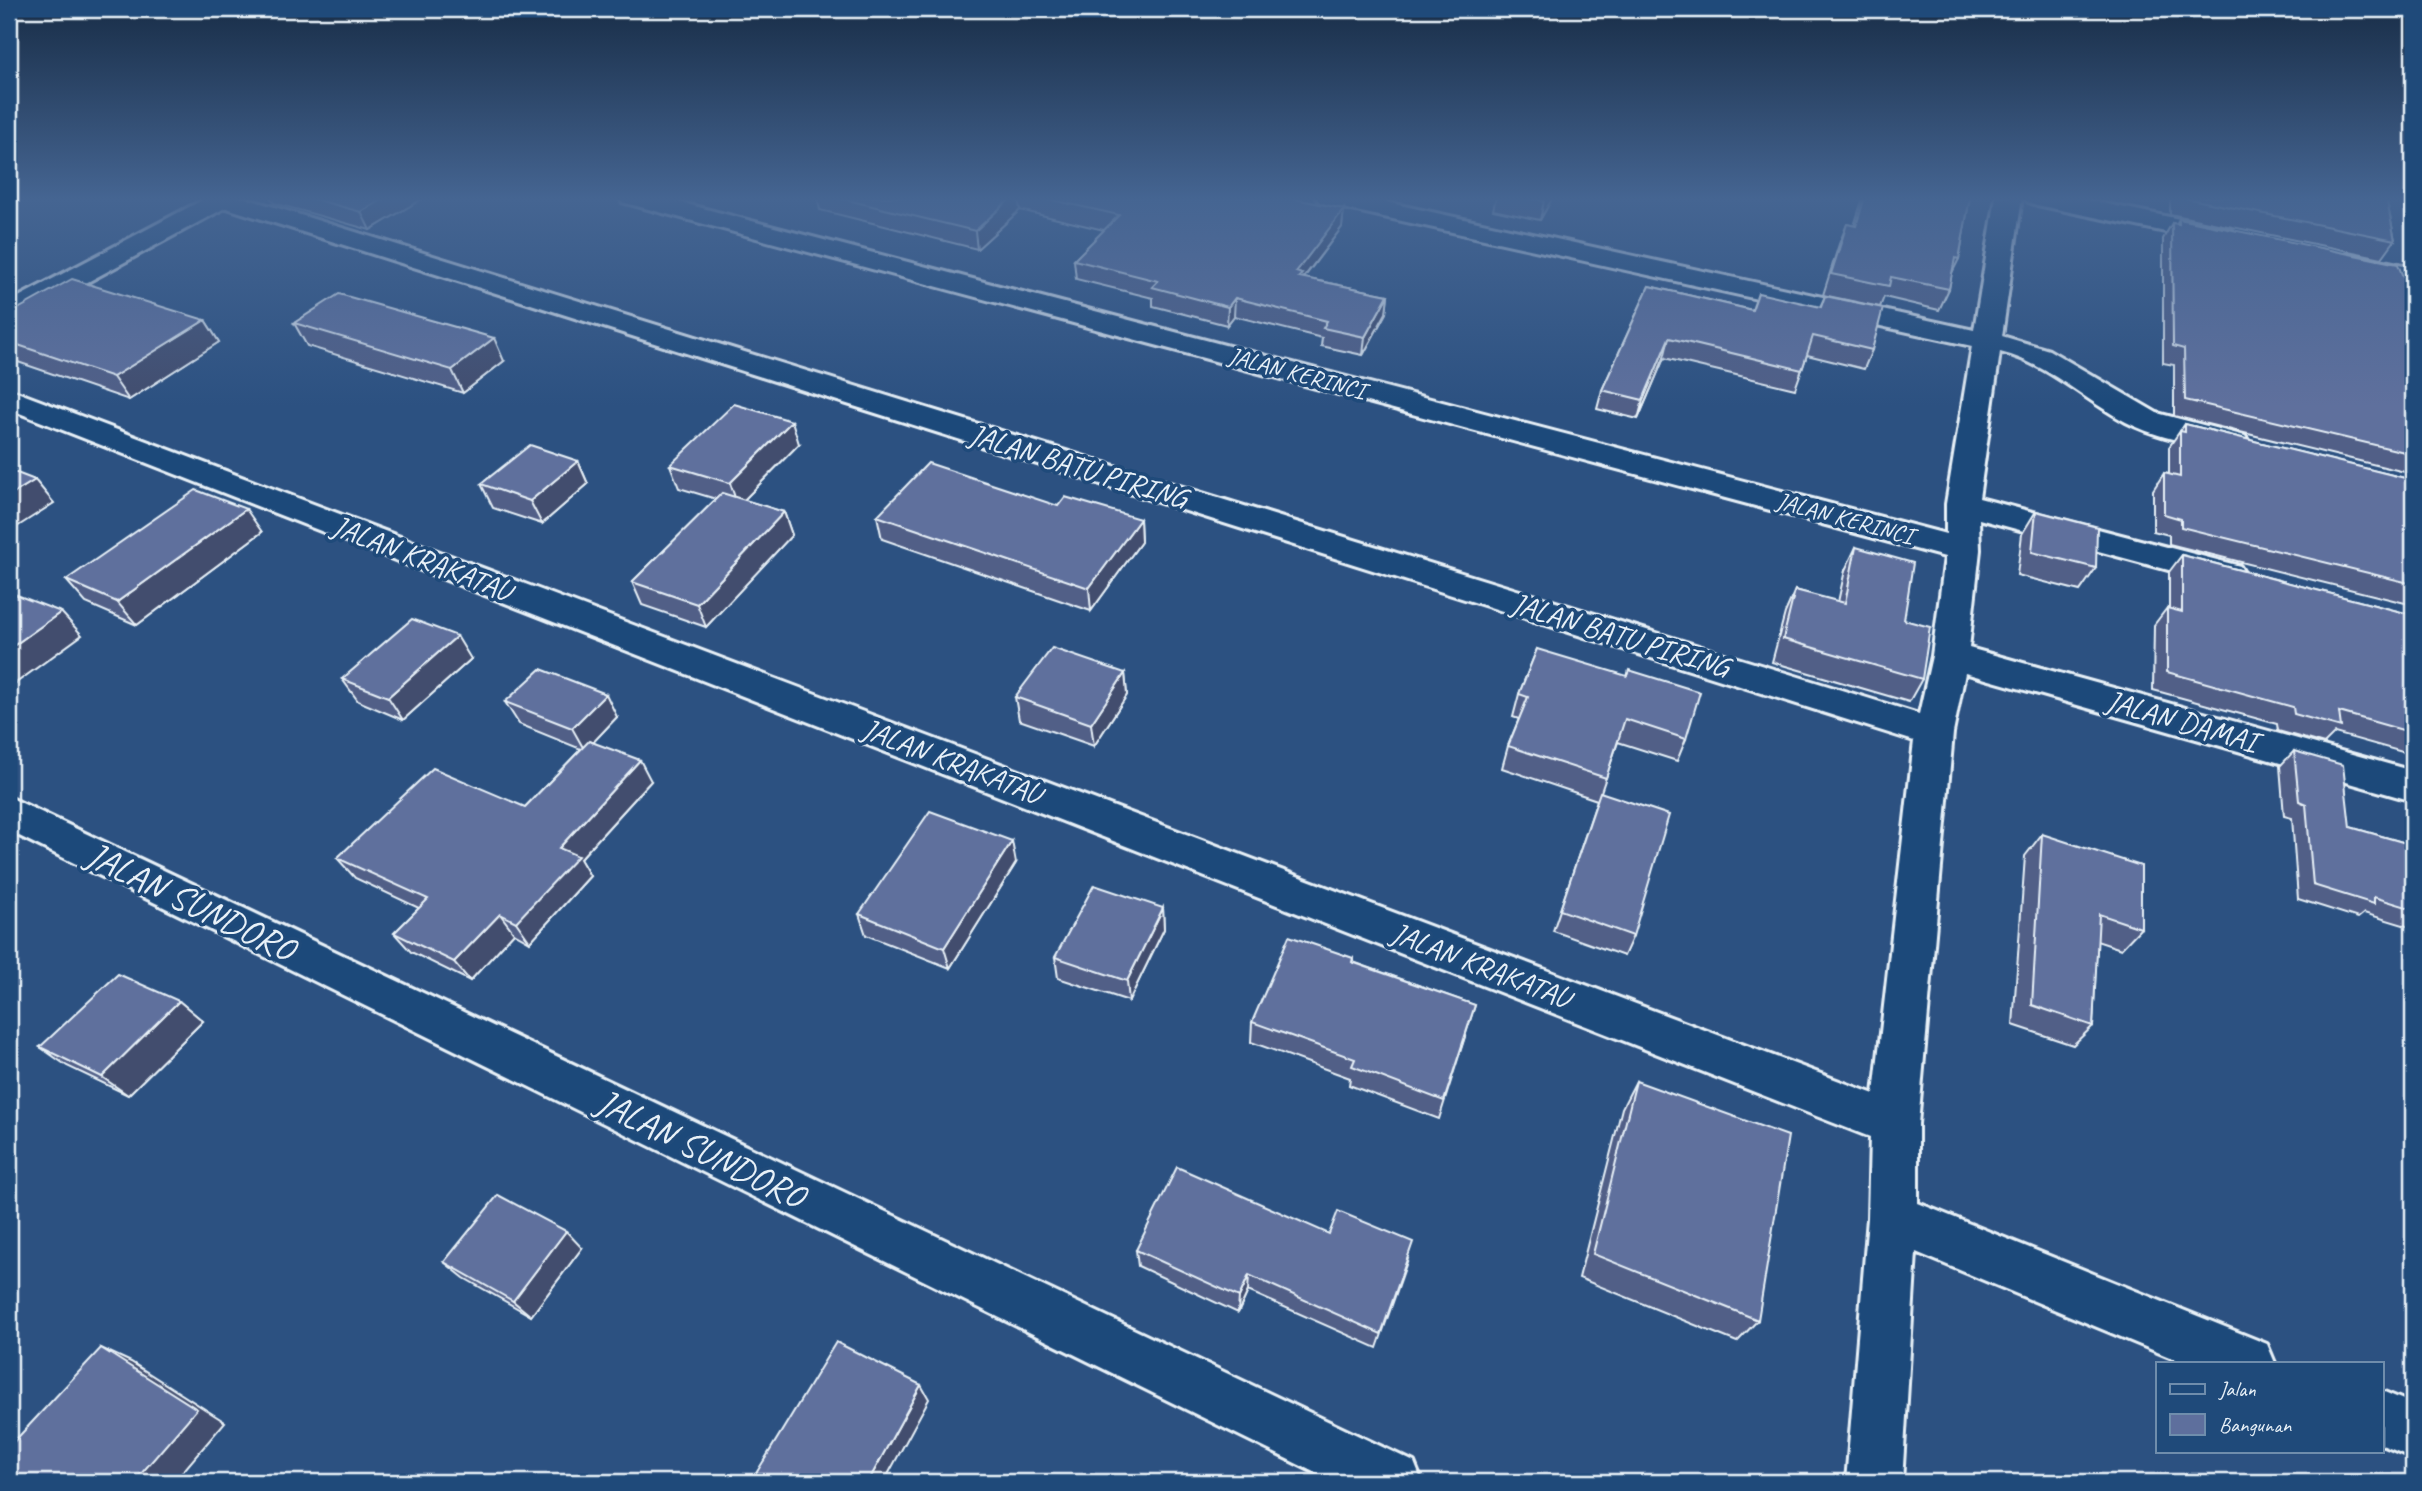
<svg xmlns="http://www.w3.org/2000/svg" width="2422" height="1491" font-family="Caveat,sans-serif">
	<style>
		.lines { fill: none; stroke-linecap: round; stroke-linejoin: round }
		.street-casing { stroke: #e8f1f8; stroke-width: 6 }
		.secondary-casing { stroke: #e8f1f8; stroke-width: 6 }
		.street { fill: #1f4a7a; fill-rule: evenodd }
		.secondary { fill: #1f4a7a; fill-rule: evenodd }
		.wall { fill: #515f87; stroke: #e8f1f8; stroke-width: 2 }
		.shaded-wall { fill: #424e6e; stroke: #e8f1f8; stroke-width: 2 }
		.building { fill: #5e6f9d; stroke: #e8f1f8; stroke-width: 2 }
		.labels { text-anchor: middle; stroke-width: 7; stroke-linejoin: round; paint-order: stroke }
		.far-street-label { font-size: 24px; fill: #e8f1f8; stroke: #1f4a7a }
		.street-label { font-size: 30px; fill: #e8f1f8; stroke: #1f4a7a }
		.near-street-label { font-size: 37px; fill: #e8f1f8; stroke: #1f4a7a }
	</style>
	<rect width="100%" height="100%" fill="#2c5181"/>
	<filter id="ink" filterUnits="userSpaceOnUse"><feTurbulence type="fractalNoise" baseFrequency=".0143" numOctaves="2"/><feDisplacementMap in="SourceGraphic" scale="14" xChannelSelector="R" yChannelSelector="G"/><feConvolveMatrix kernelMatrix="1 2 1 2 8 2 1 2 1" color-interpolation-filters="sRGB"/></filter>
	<g filter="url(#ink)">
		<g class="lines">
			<defs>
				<g id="street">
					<path d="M212,197H242L1919,714L1932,656L1945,557L622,202L618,197H660L1946,534V504L1972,346L1329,205L1320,202L1316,197H1363L1974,330L1996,197H2022L2002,336L2049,350L2157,413L2245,436L2250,443L2245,450L2234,453C2198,444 2159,439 2126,422C2084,400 2047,363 2000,352L1979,498L2240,566L2245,574L2240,582L2228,586L1979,519L1980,550L1969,648L2413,771V801L1965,673L1953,733L1918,1124V1203L2267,1344L2275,1363H2184L1916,1252L1902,1482H1846L1868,1218L1870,1137L9,409V389L1874,1094L1914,741L214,204Z"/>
					<polygon points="2024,197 2073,197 2223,228 2232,230 2236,236 2232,242 2223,244 2037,205 2028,202"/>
					<polygon points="2350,254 2413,267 2413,283 2340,268 2337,262 2340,256"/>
					<polygon points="9,797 1414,1462 1422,1482 1334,1482 9,831"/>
					<polygon points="2382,1391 2413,1404 2413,1458 2382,1445"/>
				</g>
				<polygon id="secondary" points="208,197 240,197 236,202 19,319 9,321 9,302"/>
			</defs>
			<use href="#street" class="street-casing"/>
			<use href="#secondary" class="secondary-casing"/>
			<use href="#street" class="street"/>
			<use href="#secondary" class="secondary"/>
		</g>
		<g class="wall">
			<polygon points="270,197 425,197 370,230 274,203"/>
			<polygon points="817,197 1286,197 1344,209 1342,227 1304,278 1388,295 1386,313 1363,355 1321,346 1322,338 1234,316 1227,325 1153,306 1153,298 1076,279 1074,260 1104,230 1020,210 977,249 820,210"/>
			<polygon points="1496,197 1553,197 1540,220 1493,210"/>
			<polygon points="1863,197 1970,197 1959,259 1951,275 1949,289 1939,310 1884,297 1880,307 1823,295 1839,244 1847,224 1854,226"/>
			<polygon points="2170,197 2386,197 2395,240 2382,258 2170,214"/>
			<polygon points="2179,219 2413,279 2413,474 2174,416 2174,365 2163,363 2163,239 2172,223 2176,224"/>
			<polygon points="1649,286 1752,310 1820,307 1825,296 1872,350 1864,369 1807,355 1795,389 1664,358 1638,419 1597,409 1602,390"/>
			<polygon points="9,314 205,320 219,342 129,400 9,359"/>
			<polygon points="294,323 504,361 463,393 307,346"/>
			<polygon points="2185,424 2413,480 2413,605 2169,544 2169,535 2153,531 2153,490 2164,473 2169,474 2169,447"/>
			<polygon points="799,444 744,500 784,512 792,535 706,627 642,605 632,582 716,499 679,488 670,465"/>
			<polygon points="578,461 588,484 542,524 493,508 481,484"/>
			<polygon points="1058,506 1140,519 1141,542 1091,611 882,539 877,516"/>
			<polygon points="2036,511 2096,568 2080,591 2017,575 2022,534"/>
			<polygon points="262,532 137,625 86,603 66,580"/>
			<polygon points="1856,547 1904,620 1922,679 1909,702 1772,662 1785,613 1795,590 1838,602 1845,570"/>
			<polygon points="2182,555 2413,615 2413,755 2335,733 2324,744 2278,731 2277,724 2153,690 2154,625 2167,608 2169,609 2169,572"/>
			<polygon points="1537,649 1686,739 1677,761 1618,742 1601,792 1633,936 1624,956 1553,931 1597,800 1502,768 1508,746 1519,719 1513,717 1519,694"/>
			<polygon points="471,659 403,720 358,701 342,679"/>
			<polygon points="1125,673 1127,695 1094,746 1019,720 1015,697"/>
			<polygon points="505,702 617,717 593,742 651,781 580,859 590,876 530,942 514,933 470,981 411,952 394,933 419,908 355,878 337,858 525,807 581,749 519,724"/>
			<polygon points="2294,751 2350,827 2413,845 2413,928 2364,913 2358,918 2298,899 2292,818 2284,816 2280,766"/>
			<polygon points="2042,834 2141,928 2121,949 2097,941 2093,1026 2073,1045 2013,1025 2025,856"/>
			<polygon points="1016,863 950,968 866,935 859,914"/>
			<polygon points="1163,908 1164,929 1129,1001 1058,978 1055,957"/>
			<polygon points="1353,958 1353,962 1475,1005 1439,1119 1349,1085 1350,1078 1251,1042 1252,1022"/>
			<polygon points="179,1001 203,1021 128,1095 67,1066 40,1047"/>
			<polygon points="1636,1081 1758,1320 1737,1342 1579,1278 1622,1108"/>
			<polygon points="1329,1234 1408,1259 1377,1348 1248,1291 1238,1313 1138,1266 1136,1250"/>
			<polygon points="582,1248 531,1316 464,1278 444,1262"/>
		</g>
		<g class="shaded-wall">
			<polygon points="387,197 425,197 370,230 361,212"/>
			<polygon points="1012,197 1018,197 1020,210 977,249 975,231"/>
			<polygon points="1547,197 1553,197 1540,220 1544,201"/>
			<polygon points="1344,209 1342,227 1301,281 1296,272"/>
			<polygon points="1388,295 1386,313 1363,355 1365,337"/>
			<polygon points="1235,298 1234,316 1227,325 1228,307"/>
			<polygon points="205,320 219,342 129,400 113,377"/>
			<polygon points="494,338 504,361 463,393 452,370"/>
			<polygon points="1669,338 1664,358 1638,419 1643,400"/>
			<polygon points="792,421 799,444 738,506 730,483"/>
			<polygon points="578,461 588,484 542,524 530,501"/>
			<polygon points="35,480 54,503 12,530 9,526 9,496"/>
			<polygon points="246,509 262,532 137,625 117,602"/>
			<polygon points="784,512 792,535 706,627 697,604"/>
			<polygon points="1140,519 1141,542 1091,611 1089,588"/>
			<polygon points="61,612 82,635 9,688 9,649"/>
			<polygon points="457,636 471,659 403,720 388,697"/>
			<polygon points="1125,673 1127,695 1094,746 1091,724"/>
			<polygon points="606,694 617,717 585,751 572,728"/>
			<polygon points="640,760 651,781 580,859 590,876 530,942 516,922 559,848"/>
			<polygon points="1012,841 1016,863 950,968 944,948"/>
			<polygon points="1163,908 1164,929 1129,1001 1127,981"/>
			<polygon points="500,914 514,933 470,981 454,962"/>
			<polygon points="179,1001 203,1021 128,1095 102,1077"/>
			<polygon points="9,1209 17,1214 9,1221"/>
			<polygon points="566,1231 582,1248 531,1316 513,1301"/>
			<polygon points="1249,1275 1248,1291 1238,1313 1239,1297"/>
			<polygon points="101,1348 131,1362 225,1422 174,1482 134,1482"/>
			<polygon points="921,1385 929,1399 884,1482 868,1482"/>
		</g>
		<g class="building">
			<polygon points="307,197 387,197 361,212"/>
			<polygon points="835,197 1012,197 975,231"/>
			<polygon points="1039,197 1286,197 1344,209 1296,272 1302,274 1299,277 1388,295 1365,337 1323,328 1327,321 1235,298 1228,307 1152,287 1158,281 1074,260 1119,215"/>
			<polygon points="1523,197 1547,197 1544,201"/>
			<polygon points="1865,197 1970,197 1959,259 1955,258 1949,289 1891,277 1889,286 1831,274 1847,224 1856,226"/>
			<polygon points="2180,197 2386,197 2395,240"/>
			<polygon points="2179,219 2398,264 2403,277 2413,279 2413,454 2185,400 2184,349 2173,346 2172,223 2179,224"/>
			<polygon points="72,279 205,320 113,377 9,342 9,314"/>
			<polygon points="1649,286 1752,310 1758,293 1821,307 1825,296 1883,308 1872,350 1813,336 1802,370 1669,338 1643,400 1602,390"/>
			<polygon points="339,294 494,338 452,370 294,323"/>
			<polygon points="734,404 792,421 730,483 670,465"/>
			<polygon points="2185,424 2413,480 2413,584 2181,527 2181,519 2164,514 2164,473 2180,477 2180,431 2185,432"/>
			<polygon points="530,445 578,461 530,501 481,484"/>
			<polygon points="928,463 1058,506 1065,497 1140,519 1089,588 877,516"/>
			<polygon points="9,470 35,480 9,496"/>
			<polygon points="196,490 246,509 117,602 66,580"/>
			<polygon points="722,493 784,512 697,604 632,582"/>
			<polygon points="2036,511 2097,527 2096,568 2032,552"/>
			<polygon points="1856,547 1913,563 1904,620 1930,627 1922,679 1783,639 1795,590 1845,603"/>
			<polygon points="2182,555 2413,615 2413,733 2339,712 2341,727 2294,714 2293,707 2167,672 2167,608 2182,612"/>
			<polygon points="9,592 61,612 9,649"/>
			<polygon points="412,619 457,636 388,697 342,679"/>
			<polygon points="1052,648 1125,673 1091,724 1015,697"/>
			<polygon points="1537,649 1627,676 1629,670 1700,692 1686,739 1625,719 1606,778 1508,746 1528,697 1519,694"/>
			<polygon points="541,669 606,694 572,728 505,702"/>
			<polygon points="589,741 640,760 559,848 578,856 516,922 500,914 454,962 394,933 428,899 337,858 433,768 525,807"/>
			<polygon points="2294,751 2343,765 2350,827 2413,845 2413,909 2374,897 2374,904 2313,885 2306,804 2299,801"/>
			<polygon points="1600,792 1669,815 1633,936 1560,910"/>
			<polygon points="930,811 1012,841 944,948 859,914"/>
			<polygon points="2042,834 2141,866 2141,928 2099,914 2093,1026 2032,1005"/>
			<polygon points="1094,885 1163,908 1127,981 1055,957"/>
			<polygon points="1289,936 1353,958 1352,962 1475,1005 1444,1101 1352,1066 1355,1059 1252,1022"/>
			<polygon points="118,974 179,1001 102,1077 40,1047"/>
			<polygon points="1636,1081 1788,1136 1758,1320 1593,1254"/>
			<polygon points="1177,1167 1329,1234 1338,1211 1413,1242 1381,1334 1249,1275 1239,1297 1136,1250"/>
			<polygon points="498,1195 566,1231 513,1301 444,1262"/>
			<polygon points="836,1342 921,1385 868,1482 756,1482 752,1480"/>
			<polygon points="101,1348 197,1409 134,1482 9,1482 9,1447"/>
		</g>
	</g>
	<linearGradient id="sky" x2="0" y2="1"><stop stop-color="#182d47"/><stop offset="0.49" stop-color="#456592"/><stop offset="1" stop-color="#456592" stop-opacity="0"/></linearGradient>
	<rect width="2422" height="406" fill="url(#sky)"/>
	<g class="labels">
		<g class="far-street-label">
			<text transform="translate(1297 373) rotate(15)" y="8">JALAN KERINCI</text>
			<text transform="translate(1845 518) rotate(15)" y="8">JALAN KERINCI</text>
		</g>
		<g class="street-label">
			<text transform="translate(1078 466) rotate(17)" y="10">JALAN BATU PIRING</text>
			<text transform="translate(422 558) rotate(21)" y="10">JALAN KRAKATAU</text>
			<text transform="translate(1620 635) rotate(17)" y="10">JALAN BATU PIRING</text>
			<text transform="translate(2182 721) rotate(16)" y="10">JALAN DAMAI</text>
			<text transform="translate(952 761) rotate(21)" y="10">JALAN KRAKATAU</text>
			<text transform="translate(1481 965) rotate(21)" y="10">JALAN KRAKATAU</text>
		</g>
		<g class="near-street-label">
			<text transform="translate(191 901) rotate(26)" y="13">JALAN SUNDORO</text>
			<text transform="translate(701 1148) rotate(26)" y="13">JALAN SUNDORO</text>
		</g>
	</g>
	<rect width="2422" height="1491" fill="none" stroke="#1f4a7a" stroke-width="35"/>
	<rect x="18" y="18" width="2387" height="1456" fill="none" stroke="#e8f1f8" stroke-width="2.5" filter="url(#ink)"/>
	<rect x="2156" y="1362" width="228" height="91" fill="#1f4a7a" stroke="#6f8dac" stroke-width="2"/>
	<rect x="2170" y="1384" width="35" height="10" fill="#1f4a7a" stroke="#6f8dac" stroke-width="2"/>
	<text x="2219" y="1396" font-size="21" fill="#e8f1f8">Jalan</text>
	<rect x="2170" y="1414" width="35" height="21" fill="#5e6f9d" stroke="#6f8dac" stroke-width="2"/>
	<text x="2219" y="1432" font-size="21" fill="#e8f1f8">Bangunan</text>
</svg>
